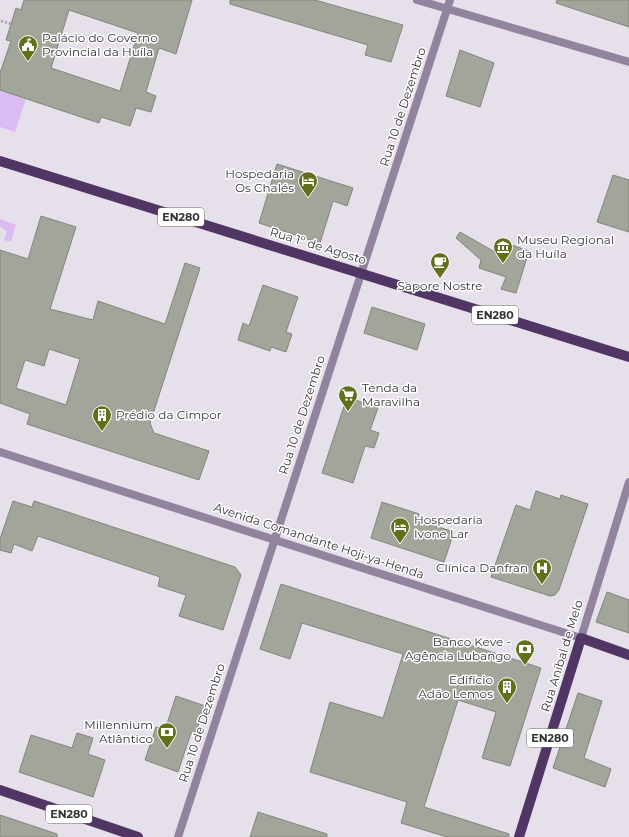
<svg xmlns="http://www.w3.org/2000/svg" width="629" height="837" font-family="Montserrat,sans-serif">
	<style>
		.green { fill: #dabcf3 }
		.building { fill: #a2a599; stroke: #82857a; fill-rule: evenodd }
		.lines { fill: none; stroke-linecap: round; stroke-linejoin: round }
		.path { stroke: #a29da6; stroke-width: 2.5; stroke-dasharray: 2 2; stroke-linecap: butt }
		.minor { stroke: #92839f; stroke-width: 8 }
		.tertiary { stroke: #92839f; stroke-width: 8 }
		.primary { stroke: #513565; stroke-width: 10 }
		.labels { text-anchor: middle; stroke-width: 3; stroke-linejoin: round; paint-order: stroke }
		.shield { fill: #fff; stroke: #727074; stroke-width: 1 }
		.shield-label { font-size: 11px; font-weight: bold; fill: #363338 }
		.poi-label { font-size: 12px; fill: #363338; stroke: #fff; text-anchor: start }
		.street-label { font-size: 12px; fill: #363338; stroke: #fff }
	</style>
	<rect width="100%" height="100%" fill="#e6e0eb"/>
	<g class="green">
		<polygon points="0,90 26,99 15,132 0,127"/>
		<polygon points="0,219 16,225 11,242 4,240 7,231 0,227"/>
	</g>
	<g class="building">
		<path d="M24,0H192L176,54L159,48L146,92L156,96L151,112L136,108L130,126L101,117L99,123L0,90V73L11,41L6,40L16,8L21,10ZM69,10L138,33L120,91L51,68Z"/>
		<polygon points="230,0 315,0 403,25 391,62 365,55 368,45 230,4"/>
		<polygon points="557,0 629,0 629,27 556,3"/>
		<polygon points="460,50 494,63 480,107 446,96"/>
		<polygon points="277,164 353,188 347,206 333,201 320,243 259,223"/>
		<polygon points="613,175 629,180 629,232 597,222"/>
		<path d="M41,216L76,227L50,309L93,320L98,301L165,324L185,263L200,268L150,423L154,433L209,451L199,480L27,424L30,414L0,403V250L28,259ZM49,349L80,359L66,405L16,388L25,360L44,366Z"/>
		<polygon points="460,232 502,256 506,243 529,251 516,293 501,289 506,277 479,268 481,260 456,238"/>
		<polygon points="263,285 298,297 286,332 292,334 286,352 271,347 270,351 238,340 243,323 249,326"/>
		<polygon points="372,307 425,324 417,350 364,333"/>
		<polygon points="347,397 378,408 370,430 379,433 374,448 365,446 353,483 322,473"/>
		<polygon points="536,491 560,499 561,495 588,504 559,590 555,595 550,596 491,577 516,505 530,510"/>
		<polygon points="13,501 32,507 34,501 235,567 241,575 223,630 179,616 186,595 158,586 160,577 38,536 32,551 14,544 11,553 0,550 0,539"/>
		<polygon points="382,502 419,514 417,520 454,532 444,562 371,538"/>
		<polygon points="281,584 541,668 510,766 482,758 496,712 458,700 424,807 509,834 509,837 447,837 401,823 407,802 310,772 330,702 383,718 403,654 302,623 290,659 260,649"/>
		<polygon points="607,592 629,600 629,633 596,622"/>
		<polygon points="578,693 602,701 584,758 611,769 605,787 553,768"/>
		<polygon points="176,696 205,706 195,735 191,733 178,772 145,760 156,727 165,730"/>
		<polygon points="77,733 93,738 88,754 105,760 93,797 19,772 31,735 72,748"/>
		<polygon points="258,812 327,834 327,837 250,837"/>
		<polygon points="0,815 57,834 57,837 0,837"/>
	</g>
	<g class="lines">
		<polyline class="path" points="1,21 11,24"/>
		<g class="minor">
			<polyline points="0,452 581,638"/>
			<polyline points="178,837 450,0"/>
		</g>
		<g class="tertiary">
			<polyline points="417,0 629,62"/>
			<polyline points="581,638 629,482"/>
		</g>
		<g class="primary">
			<polyline points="0,161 629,357"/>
			<polyline points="0,790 138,837"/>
			<polyline points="519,837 581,638 629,655"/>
		</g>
	</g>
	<defs>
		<symbol id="civic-pin" viewBox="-11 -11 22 30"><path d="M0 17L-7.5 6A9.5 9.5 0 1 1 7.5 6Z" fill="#62701b" stroke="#fff"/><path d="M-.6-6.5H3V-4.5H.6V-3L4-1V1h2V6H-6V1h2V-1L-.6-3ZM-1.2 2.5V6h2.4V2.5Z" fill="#fff"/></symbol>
		<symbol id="hotel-pin" viewBox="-11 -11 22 30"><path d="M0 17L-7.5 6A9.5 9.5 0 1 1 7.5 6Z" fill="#62701b" stroke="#fff"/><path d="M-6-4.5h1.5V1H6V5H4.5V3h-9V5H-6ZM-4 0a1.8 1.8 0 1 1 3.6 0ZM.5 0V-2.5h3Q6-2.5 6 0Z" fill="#fff"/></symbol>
		<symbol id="museum-pin" viewBox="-11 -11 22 30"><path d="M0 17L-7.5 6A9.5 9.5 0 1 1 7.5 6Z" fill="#62701b" stroke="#fff"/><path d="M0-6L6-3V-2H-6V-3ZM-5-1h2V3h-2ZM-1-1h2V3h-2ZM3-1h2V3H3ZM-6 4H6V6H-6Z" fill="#fff"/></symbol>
		<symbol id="cafe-pin" viewBox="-11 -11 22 30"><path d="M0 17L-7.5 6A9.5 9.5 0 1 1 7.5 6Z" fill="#62701b" stroke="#fff"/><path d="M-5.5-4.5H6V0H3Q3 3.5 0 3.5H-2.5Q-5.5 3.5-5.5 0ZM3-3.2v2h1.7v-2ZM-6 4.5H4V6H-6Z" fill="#fff"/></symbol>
		<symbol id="supermarket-pin" viewBox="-11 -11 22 30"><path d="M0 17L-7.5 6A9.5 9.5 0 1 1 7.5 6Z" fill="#62701b" stroke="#fff"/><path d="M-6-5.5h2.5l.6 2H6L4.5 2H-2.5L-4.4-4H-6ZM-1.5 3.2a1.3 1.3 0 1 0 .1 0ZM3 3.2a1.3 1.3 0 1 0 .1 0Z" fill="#fff"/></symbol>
		<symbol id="building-pin" viewBox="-11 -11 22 30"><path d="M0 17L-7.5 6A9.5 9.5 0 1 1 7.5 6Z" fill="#62701b" stroke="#fff"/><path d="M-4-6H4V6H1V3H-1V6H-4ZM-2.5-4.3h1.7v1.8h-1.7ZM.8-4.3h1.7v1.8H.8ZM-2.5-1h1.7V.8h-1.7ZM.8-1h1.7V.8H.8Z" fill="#fff"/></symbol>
		<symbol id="hospital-pin" viewBox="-11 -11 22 30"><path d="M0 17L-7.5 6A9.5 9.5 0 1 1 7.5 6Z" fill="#62701b" stroke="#fff"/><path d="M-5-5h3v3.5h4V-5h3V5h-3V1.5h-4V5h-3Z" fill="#fff"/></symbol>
		<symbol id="bank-pin" viewBox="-11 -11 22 30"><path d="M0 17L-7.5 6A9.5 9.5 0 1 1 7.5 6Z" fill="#62701b" stroke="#fff"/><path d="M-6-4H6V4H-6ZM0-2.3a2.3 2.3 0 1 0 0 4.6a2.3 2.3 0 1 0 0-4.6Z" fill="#fff"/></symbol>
	</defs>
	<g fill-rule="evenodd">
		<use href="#civic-pin" x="17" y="34" width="22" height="30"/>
		<use href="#hotel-pin" x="297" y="170" width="22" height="30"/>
		<use href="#museum-pin" x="492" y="236" width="22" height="30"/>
		<use href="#cafe-pin" x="429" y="251" width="22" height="30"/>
		<use href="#supermarket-pin" x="337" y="384" width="22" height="30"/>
		<use href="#building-pin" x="91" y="404" width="22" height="30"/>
		<use href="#hotel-pin" x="389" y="516" width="22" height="30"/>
		<use href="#hospital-pin" x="531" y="557" width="22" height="30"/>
		<use href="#bank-pin" x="514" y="638" width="22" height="30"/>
		<use href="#building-pin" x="496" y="676" width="22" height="30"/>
		<use href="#bank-pin" x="156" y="721" width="22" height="30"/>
	</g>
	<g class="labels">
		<g class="shield">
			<rect x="158" y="208" width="46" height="18" rx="3"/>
			<rect x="472" y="306" width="46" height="18" rx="3"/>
			<rect x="527" y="729" width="46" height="18" rx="3"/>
			<rect x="46" y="805" width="46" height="18" rx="3"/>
		</g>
		<g class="shield-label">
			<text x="181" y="221">EN280</text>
			<text x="495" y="319">EN280</text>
			<text x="550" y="742">EN280</text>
			<text x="69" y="818">EN280</text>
		</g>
		<g class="poi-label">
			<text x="42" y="42">Palácio do Governo<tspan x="42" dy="14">Provincial da Huíla</tspan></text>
			<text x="294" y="178" text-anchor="end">Hospedaria<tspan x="294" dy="14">Os Chalés</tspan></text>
			<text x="517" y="244">Museu Regional<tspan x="517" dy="14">da Huíla</tspan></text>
			<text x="440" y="290" text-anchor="middle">Sapore Nostre</text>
			<text x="362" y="392">Tenda da<tspan x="362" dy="14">Maravilha</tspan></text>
			<text x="116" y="419">Prédio da Cimpor</text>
			<text x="414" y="524">Hospedaria<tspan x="414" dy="14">Ivone Lar</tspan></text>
			<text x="528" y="572" text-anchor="end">Clínica Danfran</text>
			<text x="511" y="646" text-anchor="end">Banco Keve -<tspan x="511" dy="14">Agência Lubango</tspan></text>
			<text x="493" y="684" text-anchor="end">Edifício<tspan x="493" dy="14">Adão Lemos</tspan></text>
			<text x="153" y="729" text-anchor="end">Millennium<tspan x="153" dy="14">Atlântico</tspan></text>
		</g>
		<g class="street-label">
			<text transform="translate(403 107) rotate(-72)" y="4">Rua 10 de Dezembro</text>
			<text transform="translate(318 246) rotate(17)" y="4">Rua 1º de Agosto</text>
			<text transform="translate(302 415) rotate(-72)" y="4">Rua 10 de Dezembro</text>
			<text transform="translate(319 541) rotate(18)" y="4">Avenida Comandante Hoji-ya-Henda</text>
			<text transform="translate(562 656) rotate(-73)" y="4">Rua Aníbal de Melo</text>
			<text transform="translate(202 723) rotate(-72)" y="4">Rua 10 de Dezembro</text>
		</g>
	</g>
</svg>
